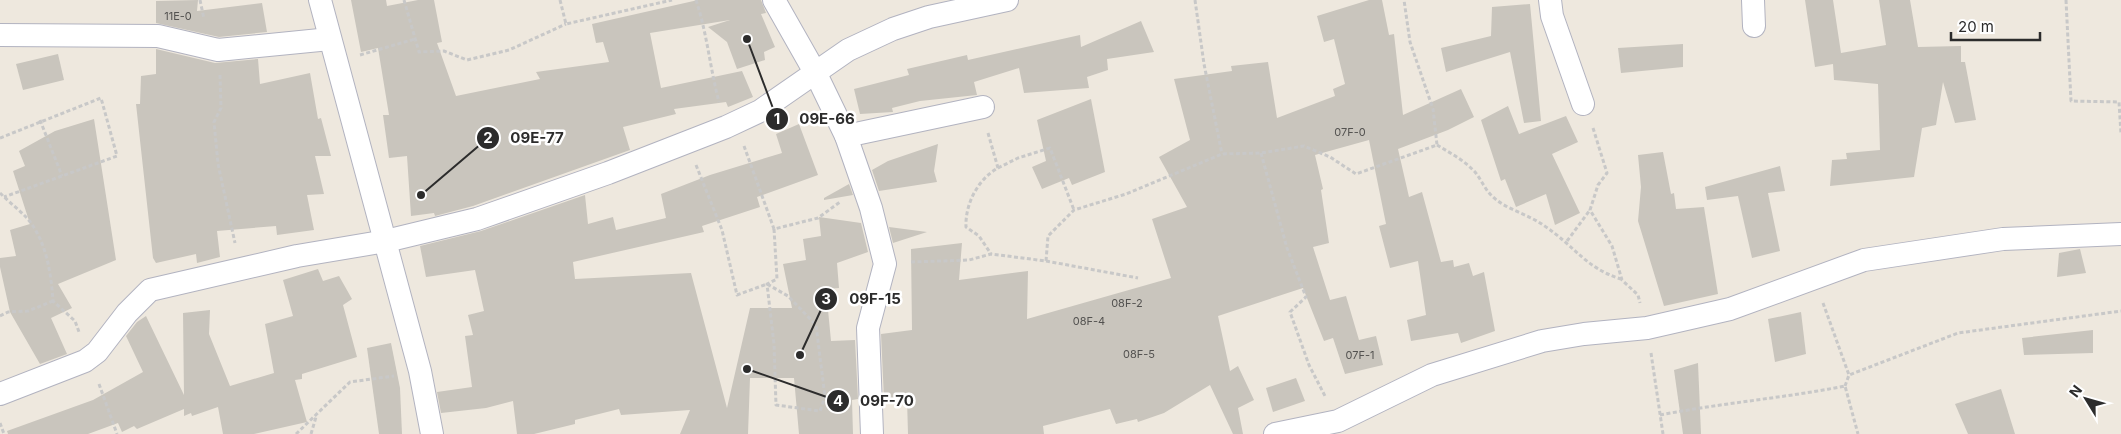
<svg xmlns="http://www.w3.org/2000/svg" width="2121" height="434" font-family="Inter,sans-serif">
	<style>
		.building { fill: #c9c5bd }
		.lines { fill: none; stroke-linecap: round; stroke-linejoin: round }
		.street-casing { stroke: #b2b3c0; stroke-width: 24 }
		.path { stroke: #c8c8c8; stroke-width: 3; stroke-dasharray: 4 2.5; stroke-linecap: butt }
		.street { stroke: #fff; stroke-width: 22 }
		.labels { text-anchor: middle; stroke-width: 5; stroke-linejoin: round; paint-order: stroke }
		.number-label { font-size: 11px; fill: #535250 }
		.leader { fill: none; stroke: #2c2c2c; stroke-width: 2 }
		.callout-dot { fill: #2c2c2c; stroke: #fff; stroke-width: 2 }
		.mark-label { font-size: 15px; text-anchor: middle; font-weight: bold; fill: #fff }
		.callout-label { font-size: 15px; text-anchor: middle; font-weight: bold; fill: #2c2c2c; stroke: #fff; stroke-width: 5; stroke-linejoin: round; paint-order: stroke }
	</style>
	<rect width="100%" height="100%" fill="#eee8de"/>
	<g class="building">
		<polygon points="198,0 197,11 262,3 267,32 219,37 156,23 156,1"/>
		<polygon points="351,0 386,0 387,6 418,0 434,0 442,42 437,43 456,96 540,79 536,72 609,62 603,42 596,43 592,24 698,0 761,0 766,13 761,14 775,47 764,52 765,60 737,69 727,42 708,27 730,20 650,33 661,88 742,71 753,97 728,107 726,102 674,109 676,114 623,127 630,150 473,206 435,216 434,213 411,216 407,156 389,158 383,115 389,115 378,48 361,52"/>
		<polygon points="1369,0 1382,0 1389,35 1394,34 1403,115 1461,89 1474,117 1448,130 1398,149 1409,197 1422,192 1441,262 1453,260 1454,267 1469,263 1473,276 1484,272 1495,331 1461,343 1458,333 1411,341 1407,320 1426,315 1418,261 1390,268 1379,226 1386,224 1369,140 1315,155 1323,189 1321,190 1329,243 1313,247 1330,300 1346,296 1359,340 1376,336 1383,365 1345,374 1333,338 1324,341 1303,288 1218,316 1230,371 1238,366 1254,400 1238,408 1243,434 1233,434 1210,385 1164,413 1138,422 1137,419 1116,424 1110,409 1043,426 1044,434 908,434 907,399 884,399 881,334 912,330 911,249 962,243 959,280 1028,271 1027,319 1171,278 1152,219 1187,207 1159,157 1190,140 1174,79 1232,71 1231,66 1268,62 1277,118 1335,96 1333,89 1345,84 1334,39 1324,42 1317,16"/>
		<polygon points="1805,0 1833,0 1841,53 1886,45 1879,0 1910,0 1918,47 1961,46 1961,62 1965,62 1976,120 1955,123 1943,82 1936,125 1922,128 1914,177 1830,186 1832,160 1847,159 1846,153 1880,150 1878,84 1834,80 1833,64 1815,67"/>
		<polygon points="1530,4 1541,121 1524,123 1510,52 1446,72 1441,48 1491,36 1492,7"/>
		<polygon points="1141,21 1154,52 1107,59 1108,70 1087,77 1089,88 1024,93 1019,68 974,82 977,95 920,101 892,108 893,112 860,114 854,89 909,75 907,69 967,55 968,60 1080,35 1081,47"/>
		<polygon points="1683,44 1683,67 1621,73 1618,48"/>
		<polygon points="156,49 215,63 258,59 260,84 310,73 318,119 321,118 331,156 315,156 324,194 307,195 314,230 277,235 276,226 217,231 220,257 197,263 196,254 156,263 153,258 136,104 140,104 141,76 156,74"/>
		<polygon points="58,54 64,80 23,90 16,64"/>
		<polygon points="1091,99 1105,172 1072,185 1069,178 1042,189 1032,167 1046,161 1037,120"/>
		<polygon points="1508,106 1519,134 1566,116 1578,142 1552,154 1580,213 1555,225 1546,194 1516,207 1505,179 1501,181 1481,120"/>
		<polygon points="94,119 116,260 58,284 72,308 51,318 67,354 40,364 10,312 0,267 0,258 16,256 10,230 30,224 13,171 25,166 19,151 55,131"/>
		<polygon points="799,124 818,175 757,197 760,207 702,226 704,232 573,262 575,279 691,273 727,408 750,308 792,308 783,264 806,260 803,239 821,236 819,217 861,223 868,252 837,263 839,288 826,289 831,341 855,340 858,399 852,400 853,434 799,434 794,378 750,378 748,434 680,434 690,410 621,415 619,409 575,420 575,424 534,434 517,434 513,401 486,408 441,413 437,392 472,387 465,336 473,335 468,315 484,311 475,270 426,277 420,246 481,231 585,195 588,224 613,217 616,230 666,218 661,194 710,175 782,153 776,134"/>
		<polygon points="938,144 934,171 937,182 879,191 872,170 888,161"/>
		<polygon points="1663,152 1671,194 1674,193 1676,209 1704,207 1718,294 1664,306 1638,221 1641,187 1638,155"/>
		<polygon points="1780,166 1785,191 1768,193 1780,251 1752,258 1738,196 1707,200 1705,187"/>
		<polygon points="849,184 853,195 824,200 824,198"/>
		<polygon points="889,227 927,232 893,243"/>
		<polygon points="2080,249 2086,273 2057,277 2059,253"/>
		<polygon points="318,269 323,281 339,276 352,299 343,305 357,357 302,374 302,379 295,380 307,422 254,434 223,434 218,407 192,416 191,413 184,416 184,409 137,429 134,426 122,432 118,423 88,434 8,434 7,431 93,400 143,372 126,336 137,322 146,316 184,395 183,313 210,310 209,334 230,386 274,373 265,324 293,316 283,280"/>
		<polygon points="1801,312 1806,354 1775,362 1768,319"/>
		<polygon points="2093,330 2093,353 2024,355 2022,338"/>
		<polygon points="391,343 400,388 402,434 379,434 367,348"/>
		<polygon points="1698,363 1701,434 1683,434 1674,370"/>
		<polygon points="1296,378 1305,401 1273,412 1266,388"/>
		<polygon points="2001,389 2015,434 1968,434 1955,404"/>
	</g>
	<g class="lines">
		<defs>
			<g id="street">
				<polyline points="320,0 420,371 432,434"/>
				<polyline points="774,0 816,74 846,136 871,208 885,264 868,328 872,434"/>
				<polyline points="1550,0 1552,16 1583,104"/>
				<polyline points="1753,0 1754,26"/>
				<polyline points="0,35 158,36 218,50 330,39"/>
				<polyline points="846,136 983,107"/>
				<polyline points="0,394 85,361 97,352 127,313 150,290 297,256 386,241 477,219 608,173 726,127 760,111 848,50 893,29 929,17 1007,0"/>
				<polyline points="1275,434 1338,421 1432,375 1542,341 1584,334 1647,328 1730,309 1864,260 2003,239 2121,234"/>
			</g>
		</defs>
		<use href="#street" class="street-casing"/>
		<g class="path">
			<polyline points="200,0 204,19"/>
			<polyline points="404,0 419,52 444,51 467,60 509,50 566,24"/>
			<polyline points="560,0 566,24 672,0"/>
			<path d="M696,0C707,33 710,68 719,102"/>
			<polyline points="1195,0 1204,64 1222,154"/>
			<polyline points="2066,0 2071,101 2119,102 2121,134"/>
			<polyline points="360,55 415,39"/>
			<polyline points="220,75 221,108 214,122 218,164 235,243"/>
			<polyline points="40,120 62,176"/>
			<polyline points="1593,128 1607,173 1598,185 1590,210 1612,246 1622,280 1638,295 1640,303"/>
			<path d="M988,133L998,168C978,179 965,204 966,227L979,236L991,254"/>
			<polyline points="0,138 101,98 117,156 4,197"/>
			<path d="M1437,145C1450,153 1464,160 1475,172C1481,179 1485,190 1493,197C1507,210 1528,214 1543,225C1574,245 1585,268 1621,279"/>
			<polyline points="744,146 774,229 818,218 840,202"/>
			<polyline points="1261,153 1287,248 1306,297 1290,312 1309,365 1326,398"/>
			<polyline points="696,165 722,230 737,295 767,284 788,296 816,325 825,397"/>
			<polyline points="998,168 1018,158 1050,148 1074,210"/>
			<path d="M0,193C8,201 18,209 26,217C46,239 51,272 53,301L75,321L79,332"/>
			<polyline points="774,229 777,279 767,284 774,344 776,405 820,411 825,397 844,396"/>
			<polyline points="1567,241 1590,210"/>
			<polyline points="1046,261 1138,278"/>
			<polyline points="911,262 969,260 991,254 1046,261 1048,236 1074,210 1126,194 1222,154 1261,153 1304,146 1330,157 1356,174 1437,145 1433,109 1410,42 1404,0"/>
			<polyline points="1823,303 1849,375"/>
			<polyline points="0,316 8,312 28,311 53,301"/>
			<polyline points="1651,353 1663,434"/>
			<polyline points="99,384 117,434"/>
			<polyline points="1845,386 1849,375 1958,333 2121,311"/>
			<path d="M1660,415C1722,403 1784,398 1845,386L1858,434"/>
			<polyline points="0,423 4,434"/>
			<polyline points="296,434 350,382 394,376"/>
			<polyline points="311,434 316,417"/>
		</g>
		<use href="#street" class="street"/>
	</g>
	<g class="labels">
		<g class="number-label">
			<text x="178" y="20">11E-0</text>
			<text x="1350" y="136">07F-0</text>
			<text x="1127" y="307">08F-2</text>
			<text x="1089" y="325">08F-4</text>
			<text x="1139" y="358">08F-5</text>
			<text x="1360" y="359">07F-1</text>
		</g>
	</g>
	<path class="leader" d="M747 39L777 119M421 195L488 138M800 355L826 299M747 369L838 401"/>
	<g class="callout-dot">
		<circle cx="747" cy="39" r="5"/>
		<circle cx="421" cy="195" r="5"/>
		<circle cx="800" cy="355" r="5"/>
		<circle cx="747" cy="369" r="5"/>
		<circle cx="777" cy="119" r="12"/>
		<circle cx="488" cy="138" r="12"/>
		<circle cx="826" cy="299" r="12"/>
		<circle cx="838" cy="401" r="12"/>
	</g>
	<g class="mark-label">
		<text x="777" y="124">1</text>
		<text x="488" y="143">2</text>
		<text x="826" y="304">3</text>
		<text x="838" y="406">4</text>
	</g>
	<g class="callout-label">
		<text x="827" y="124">09E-66</text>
		<text x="537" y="143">09E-77</text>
		<text x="875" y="304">09F-15</text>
		<text x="887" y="406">09F-70</text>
	</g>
	<g transform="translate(2086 399) rotate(307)" stroke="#ffffff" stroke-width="4" paint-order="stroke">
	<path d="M0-4L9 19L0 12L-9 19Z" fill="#2c2c2c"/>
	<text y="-8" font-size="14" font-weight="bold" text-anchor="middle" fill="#2c2c2c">N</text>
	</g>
	<path d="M1951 32v8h89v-8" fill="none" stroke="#2c2c2c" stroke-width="2.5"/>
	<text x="1958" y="32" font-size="15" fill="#2c2c2c" stroke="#ffffff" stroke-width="4" paint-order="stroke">20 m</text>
</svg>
